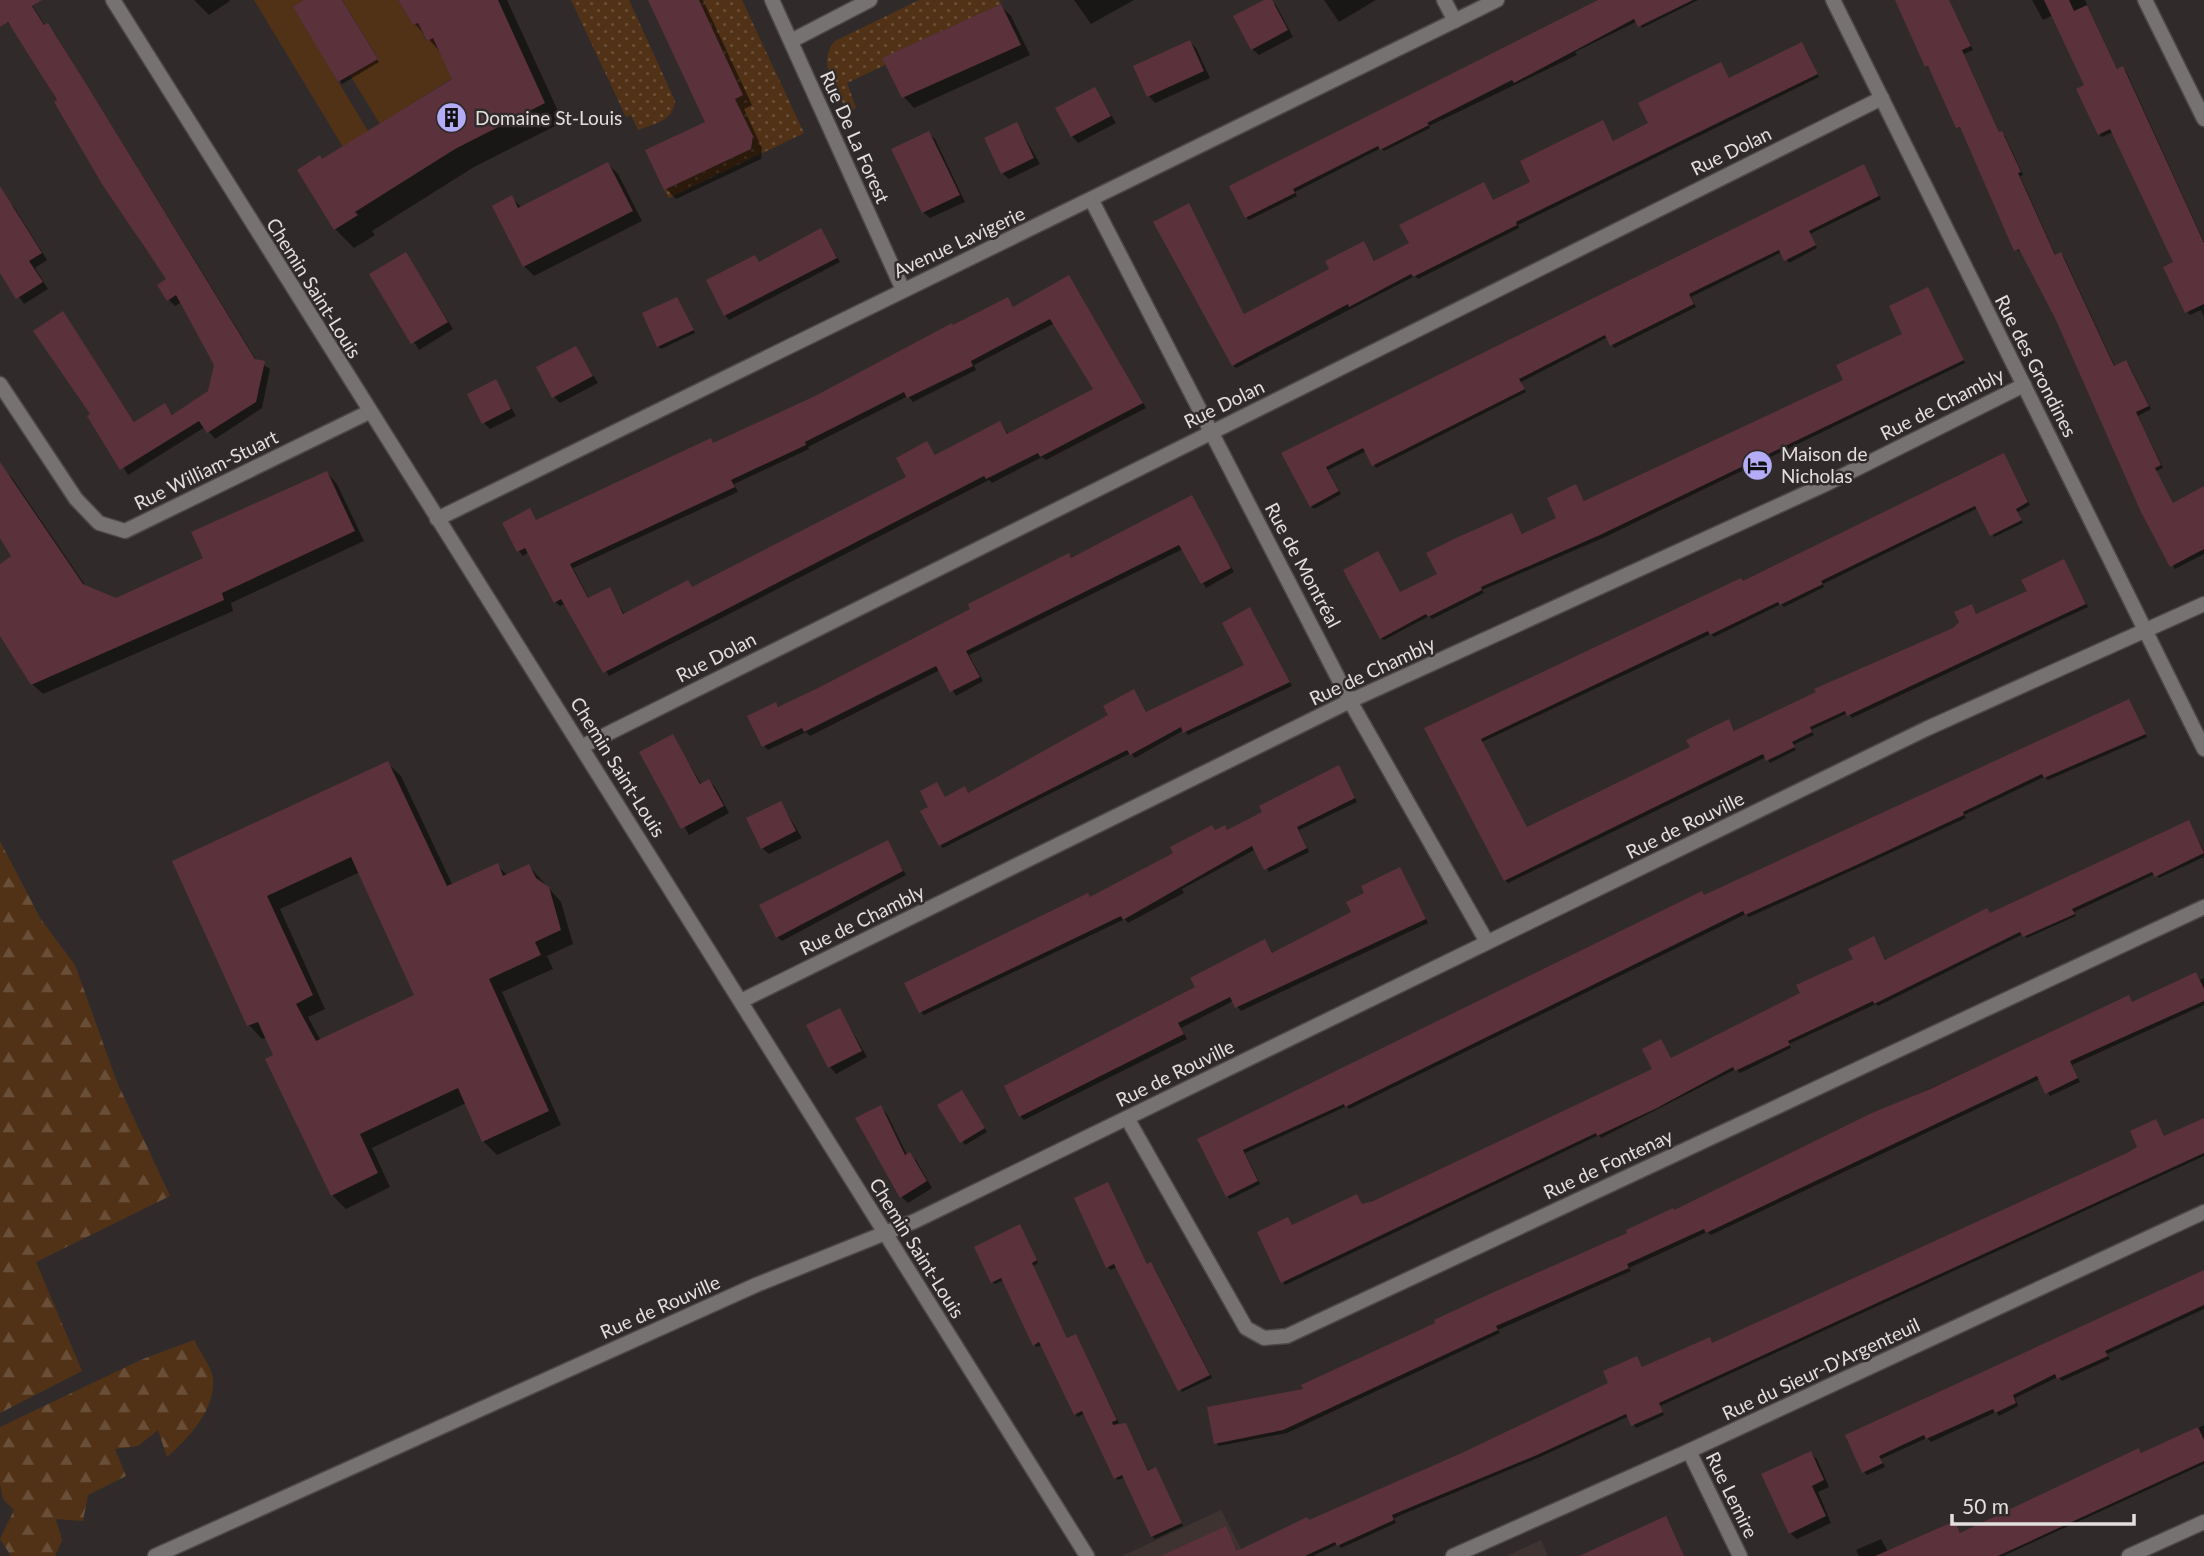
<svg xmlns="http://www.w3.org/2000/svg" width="2204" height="1556" font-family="Lato,sans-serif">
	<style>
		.built { fill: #3f3332 }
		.grass { fill: url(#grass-dots) }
		.forest { fill: url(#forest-firs) }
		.garden { fill: #513217 }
		.shadow { fill: #0007; fill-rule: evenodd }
		.building { fill: #5b313c; fill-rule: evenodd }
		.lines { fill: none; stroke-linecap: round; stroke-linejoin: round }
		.minor-casing { stroke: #4c4847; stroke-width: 17 }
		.tertiary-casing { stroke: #4c4847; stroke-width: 17 }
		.minor { stroke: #757271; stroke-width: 14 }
		.tertiary { stroke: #757271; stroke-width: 14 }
		.labels { text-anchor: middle; stroke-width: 5; stroke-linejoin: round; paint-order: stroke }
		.poi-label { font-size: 19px; fill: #e2dfde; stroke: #302b2a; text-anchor: start }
		.street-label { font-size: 19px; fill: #e2dfde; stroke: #302b2a }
	</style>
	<defs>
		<pattern id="grass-dots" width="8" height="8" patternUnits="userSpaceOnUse" patternTransform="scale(1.75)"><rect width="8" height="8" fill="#513217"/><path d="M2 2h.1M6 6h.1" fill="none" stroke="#6a4f38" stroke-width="1.8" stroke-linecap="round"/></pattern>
		<pattern id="forest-firs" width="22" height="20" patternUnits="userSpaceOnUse" patternTransform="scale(1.75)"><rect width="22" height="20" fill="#513217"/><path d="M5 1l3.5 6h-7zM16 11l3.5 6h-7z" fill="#6a4f38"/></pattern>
	</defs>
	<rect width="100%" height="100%" fill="#302b2a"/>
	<g class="built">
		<polygon points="1221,1510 1245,1556 1122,1556"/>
		<polygon points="1541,1540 1548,1556 1506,1556 1507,1556"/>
	</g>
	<g class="grass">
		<path d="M571,0H629L675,101C673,121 654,124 638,130L631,115L626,117Z"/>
		<polygon points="699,0 742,0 804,133 669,198 664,190 751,149 753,136 735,99 743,95"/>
		<path d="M919,0H999L1001,4L883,58L885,65L847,83L856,108L848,113C838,91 815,62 835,41Z"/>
	</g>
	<g class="forest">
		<polygon points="0,841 40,918 75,965 117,1082 170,1196 36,1262 82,1371 0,1413"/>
		<path d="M194,1340C199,1351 212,1367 213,1379C216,1409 188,1439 167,1457L158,1430L138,1446L115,1449L126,1476L88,1495L83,1521L56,1519L62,1540L55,1556H11L0,1539L14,1510L3,1499L0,1484V1427L143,1359Z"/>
	</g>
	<g class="garden">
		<polygon points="254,0 304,0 293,7 368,131 343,147"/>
		<polygon points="342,0 398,0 413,25 418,23 426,41 433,38 468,68 380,124 350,75 378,58"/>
	</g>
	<g class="shadow">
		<polygon points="0,0 29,0 46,27 54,32 257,361 270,369 262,408 215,439 205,427 128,475 92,415 62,313 135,423 164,405 174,416 210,392 216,365 182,302 175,306 169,300 168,280 144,247 15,30 7,22 0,22"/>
		<polygon points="194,0 229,0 230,1 209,15"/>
		<polygon points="307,0 342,0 379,62 342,84 295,7"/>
		<polygon points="400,0 507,0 563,122 474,167 372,231 375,235 354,248 335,229 323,161 454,79 443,55 415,24"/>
		<polygon points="650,0 703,0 752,105 744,109 762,148 761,159 676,199 666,189 708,123"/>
		<polygon points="1074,0 1134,0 1091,24"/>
		<polygon points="1268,0 1276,5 1293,37 1259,55 1252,49"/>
		<polygon points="1324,0 1376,0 1339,22"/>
		<polygon points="1603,0 1698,0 1642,28 1638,21 1575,52 1577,55 1429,126 1430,128 1384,151 1381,148 1295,192 1297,196 1249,220 1246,217"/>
		<polygon points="1896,0 1936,0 1957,16 1973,50 1964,54 2000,134 2005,136 2023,175 2020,176 2056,256 2061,254 2064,257 2115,367 2126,362 2129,365 2151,409 2138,416 2163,468 2156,471 2174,505 2204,488 2204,554 2175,569 2143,511 2056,318 2023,251 2016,250 1963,129 1958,127 1931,69 1926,66"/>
		<polygon points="2032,0 2085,0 2118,71 2123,68 2126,71 2204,242 2204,317 2201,310 2190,315 2187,312 2175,263 2113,132 2102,137 2099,134 2086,86 2053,15 2043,20"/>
		<polygon points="1001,6 1011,16 1030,55 914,108 904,97"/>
		<polygon points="1190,42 1196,48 1210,78 1155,103 1149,96 1135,67"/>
		<polygon points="1805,47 1819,77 1518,225 1519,228 1418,279 1415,276 1236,368 1233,365 1189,205 1245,316 1332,269 1364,243 1375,262 1533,182 1603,123 1614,142 1650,124 1721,64 1730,80"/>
		<polygon points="1095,89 1116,123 1078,143 1072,136"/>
		<polygon points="1017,124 1040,164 1009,179 1002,173"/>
		<polygon points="928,133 935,139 965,202 930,218 923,212"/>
		<polygon points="608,164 618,174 642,221 534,276 524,266 512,198 522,208"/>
		<polygon points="1866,169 1881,199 1810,234 1817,248 1789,263 1782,252 1691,297 1696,307 1614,348 1608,337 1521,382 1526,392 1376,468 1366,451 1328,470 1341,494 1314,509 1311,506 1283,454"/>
		<polygon points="0,200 8,201 14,207 47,260 35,268 48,289 24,304 0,268"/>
		<polygon points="821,230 840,262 729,320 725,315 755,257 760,263"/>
		<polygon points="406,254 453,329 419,350 372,275"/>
		<path d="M1073,282L1146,408L1046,460L1042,457L992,483L989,480L609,676L566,603L560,606L555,602L529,552L523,556L519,551L504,524L529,510L537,522L815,398L1008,299L1014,308ZM1055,323L1095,390L1009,435L1000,423L936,456L927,443L908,478L693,589L688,582L625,615L609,589L589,599L573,568L738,492L734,484L809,449L808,447L908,396L913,402L976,370L974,365Z"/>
		<polygon points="1930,292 1965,363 1603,538 1482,590 1484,593 1432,619 1429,616 1384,640 1381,638 1401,594 1439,574 1512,515 1523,535 1558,519 1576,486 1585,502 1845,380 1905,335"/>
		<polygon points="679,301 695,333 661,349 658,346"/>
		<polygon points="576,348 598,383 560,403 554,397"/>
		<polygon points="495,381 516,416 490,429 484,423"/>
		<polygon points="2006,458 2030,505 2018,512 2023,523 1994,537 1978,508 1823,584 1824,587 1784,607 1781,604 1714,637 1711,634 1482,742 1527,829 1692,748 1729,721 1735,732 1954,629 1971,606 1977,615 2029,592 2064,561 2088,607 1852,718 1848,713 1811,730 1814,735 1793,745 1796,750 1770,763 1766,757 1508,883 1505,880 1426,729 1744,583"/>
		<polygon points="2,468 12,478 87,588 116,599 205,559 327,473 337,484 364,541 231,603 233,611 43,694 32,684 0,633 0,566 14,556 0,535"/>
		<polygon points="1191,497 1234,572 1206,588 1183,549 969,655 983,681 956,696 940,670 810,736 806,732 768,750 764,746 749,717 776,704 780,708 972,609 1069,555 1073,559"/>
		<polygon points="1253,613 1292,686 1188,735 1184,730 1135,758 1131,753 943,848 940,845 946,799 964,789 969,795 1110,716 1137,695 1147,714 1247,666"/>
		<polygon points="2129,701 2147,737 2048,780 2044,777 1964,815 1966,818 1864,865 1749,917 1746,914 1349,1109 1347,1106 1245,1153 1260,1184 1230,1199 1227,1196 1200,1140 1705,896"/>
		<polygon points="673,737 702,785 709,781 715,787 729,813 689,835 642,753"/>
		<path d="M387,763L401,776L453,886L497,865L508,876L529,866L561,902L573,944L547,956L553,969L502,992L561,1125L497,1155L483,1141L466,1103L372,1148L390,1187L346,1209L332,1195L267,1037L262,1039L249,1025L174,862ZM360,872L417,996L321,1041L308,1017L325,1009L280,909Z"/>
		<polygon points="1339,767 1357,802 1299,830 1309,852 1269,872 1256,849 1182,889 1184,893 1128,923 1125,919 924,1015 921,1012 1091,898 1215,830 1225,827 1228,831 1264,813"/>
		<polygon points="781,803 802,838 769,854 762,848"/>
		<polygon points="2189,822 2204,851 2204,857 2159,878 2155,874 2074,912 2076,916 2027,938 2023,934 1878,1006 1876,1004 1789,1044 1791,1048 1740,1073 1736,1069 1601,1138 1599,1135 1285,1285 1283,1282 1288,1219 1293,1227 1362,1206 1655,1070 1802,994 1855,960 1876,941 1886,961 1987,910 1991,914"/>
		<polygon points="887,843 906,875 782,941 777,937"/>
		<polygon points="1400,869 1428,923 1241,1011 1233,1001 1181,1028 1187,1039 1024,1120 1020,1116 1265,941 1274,955 1353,913 1366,893"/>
		<polygon points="2196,974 2200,980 2204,978 2204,1005 2072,1065 2080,1082 2050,1096 2040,1079 1711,1235 1707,1232 1629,1268 1631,1271 1498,1330 1500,1333 1287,1433 1219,1446 1216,1443 1305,1391 1805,1146 2129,997 2133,1003"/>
		<polygon points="840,1010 867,1057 836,1074 830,1067"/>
		<polygon points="965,1095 987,1132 965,1145 940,1106"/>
		<polygon points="880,1107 887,1114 907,1155 916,1160 932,1188 908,1203 901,1196"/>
		<polygon points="2204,1120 2204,1156 1660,1406 1664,1415 1636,1428 1629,1416 1540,1457 1394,1518 1396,1523 1341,1548 1338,1544 1313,1556 1188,1556 1226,1530 1238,1552 1465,1454 1610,1384 1637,1358 1643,1369 1709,1339 1713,1344 2140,1148 2156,1121 2165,1138"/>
		<polygon points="1108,1184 1148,1266 1154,1267 1212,1378 1182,1392 1117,1267 1111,1270 1108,1267"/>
		<polygon points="1022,1229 1038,1263 1033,1266 1068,1340 1078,1339 1119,1423 1112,1426 1128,1428 1149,1472 1156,1469 1158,1472 1183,1526 1155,1539 1152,1536 1125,1477 1118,1480 1115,1478 1085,1413 1078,1417 1075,1414 1042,1345 1037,1347 1034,1345 1004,1280 995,1284 992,1282"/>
		<polygon points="2204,1272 2204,1309 2107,1354 2110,1359 2062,1381 2058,1377 2015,1398 2018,1406 1999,1416 1996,1412 1931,1442 1927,1438 1881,1459 1885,1467 1867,1475 1864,1472 1847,1436"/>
		<polygon points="2204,1425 2204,1464 2003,1556 1859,1556 1856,1550 1881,1539 1888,1552 1955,1523 1961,1534 2139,1450 2143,1454"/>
		<polygon points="1810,1453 1817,1459 1829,1487 1818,1492 1831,1523 1797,1539 1790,1533"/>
	</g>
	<g class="building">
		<polygon points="0,0 42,0 32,6 44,25 48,23 85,82 255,359 265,361 256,402 207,433 199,421 120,470 87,416 90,414 33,331 63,311 134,422 165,403 172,415 208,391 214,365 176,295 167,301 157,285 166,279 102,184 54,102 57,100 8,22 0,27"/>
		<polygon points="304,0 342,0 378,59 338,82 293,7"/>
		<polygon points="398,0 498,0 545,103 455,149 355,212 358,215 334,230 297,170 320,155 322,159 452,79 433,38 427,41 418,23 413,25"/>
		<polygon points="648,0 699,0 743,95 735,99 753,136 751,149 664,190 645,150 705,122"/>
		<polygon points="1264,0 1272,0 1288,30 1251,50 1233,16"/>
		<polygon points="1598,0 1693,0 1638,27 1634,19 1514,83 1512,80 1427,123 1429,125 1380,150 1378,146 1293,189 1295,193 1245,218 1229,186"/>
		<polygon points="1895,0 1949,0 1971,46 1962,50 1999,132 2002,131 2021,172 2018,173 2055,255 2061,252 2114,366 2126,360 2149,406 2136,412 2161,465 2155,468 2173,503 2204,486 2204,549 2170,567 2141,512 2055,318 2019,249 2014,251 1960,127 1956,128 1928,66 1925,67"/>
		<polygon points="2044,0 2069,0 2074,11 2087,5 2117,69 2123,66 2204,243 2204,304 2185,313 2163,267 2173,262 2110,129 2098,135 2076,89 2084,85"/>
		<polygon points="1001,4 1021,45 902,98 882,58"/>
		<polygon points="1190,40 1204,71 1147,97 1133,66"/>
		<polygon points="1802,42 1818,74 1516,222 1517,225 1413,277 1411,274 1349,307 1348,304 1232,366 1153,222 1189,203 1244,314 1329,269 1325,261 1364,241 1374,261 1409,243 1399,225 1484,182 1493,200 1530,182 1520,161 1603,120 1613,141 1648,123 1638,103 1688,78 1721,62 1729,78"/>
		<polygon points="1095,87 1111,116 1071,137 1055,108"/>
		<polygon points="1017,122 1034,158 1001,174 984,138"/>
		<polygon points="929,131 960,195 922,213 891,149"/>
		<polygon points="608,162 633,211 523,267 492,206 512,195 518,208"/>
		<polygon points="1864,164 1879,196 1809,231 1816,245 1784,261 1779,250 1689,294 1694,304 1610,346 1605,335 1519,379 1525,389 1372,466 1363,448 1326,467 1339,491 1310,507 1281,453"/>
		<polygon points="0,186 42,253 29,261 43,282 16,299 0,273"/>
		<polygon points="821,228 837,258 724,316 706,280 755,255 759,262"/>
		<polygon points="406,252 448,322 411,344 369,274"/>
		<path d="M1069,275L1143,403L1040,457L1038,453L986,479L984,476L603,673L561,599L554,603L525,548L517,552L502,523L530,508L536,520L711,438L713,443L815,396L952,323L953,325L1008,297L1013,307ZM1050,319L1093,389L1007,434L1000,421L935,455L927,441L896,458L906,477L692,587L688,580L623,614L610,587L588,598L570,564L735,487L731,480L806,445L805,442L904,392L907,398L973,366L971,361Z"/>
		<polygon points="1928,287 1964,360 1600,535 1481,587 1482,590 1428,617 1426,614 1380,639 1343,570 1378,551 1400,592 1437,574 1426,553 1456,538 1512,513 1522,534 1556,518 1547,498 1576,484 1584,501 1843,380 1836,365 1902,334 1889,306"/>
		<polygon points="677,297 694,330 657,347 642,313"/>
		<polygon points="576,346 593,376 552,398 536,367"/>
		<polygon points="496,379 511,409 482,424 467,394"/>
		<polygon points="2004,453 2028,502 2016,509 2022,520 1990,536 1975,506 1821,581 1823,584 1780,605 1778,602 1710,635 1708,631 1481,739 1527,827 1690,747 1686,740 1729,719 1734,731 1816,692 1814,689 1953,628 1959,622 1954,612 1972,604 1976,614 2027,591 2021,580 2064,559 2086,604 1847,716 1845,711 1810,727 1812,732 1792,742 1795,747 1766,761 1763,754 1504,881 1424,728 1741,578 1743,581"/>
		<polygon points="0,462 83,584 116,598 203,558 191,532 327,471 355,531 222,593 224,600 31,685 0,636 0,564 11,556 0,538"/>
		<polygon points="1192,495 1231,568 1201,584 1179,545 966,651 980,677 950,692 936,666 804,732 802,728 762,747 747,716 776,702 778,707 818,688 970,609 968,604 1069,553 1071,558"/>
		<polygon points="1250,607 1290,682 1183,733 1181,727 1130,755 1127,750 939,846 920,811 928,807 920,791 937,782 945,797 965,786 968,793 1108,715 1103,706 1134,689 1146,712 1244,665 1222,623"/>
		<polygon points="2129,699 2146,734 2044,778 2042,774 1963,812 1964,815 1861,863 1745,915 1743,911 1345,1107 1344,1104 1243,1150 1258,1181 1226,1197 1197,1139 1702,891 1704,895"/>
		<polygon points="673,734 700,784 709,779 724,806 681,829 639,752"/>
		<path d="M388,761L447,886L498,863L503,876L529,864L536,878L549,887L561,930L535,942L541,955L489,979L549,1111L482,1142L458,1088L360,1134L378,1173L331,1196L265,1059L273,1055L258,1022L247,1026L172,861ZM351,857L414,995L316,1041L296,1004L313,995L267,896Z"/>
		<polygon points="1339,765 1355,798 1297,827 1307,848 1264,870 1252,846 1123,920 1121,916 919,1013 904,983 1088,893 1090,897 1173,853 1170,847 1212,825 1215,830 1225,825 1227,830 1262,812 1259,806"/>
		<polygon points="781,801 796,831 761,849 746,818"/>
		<polygon points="2189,820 2204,853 2155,877 2152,872 2072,909 2075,914 2023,937 2020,932 1874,1004 1873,1001 1788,1041 1790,1045 1735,1071 1733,1067 1655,1109 1597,1136 1596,1133 1281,1283 1257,1232 1288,1217 1292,1225 1357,1194 1362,1204 1373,1201 1652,1069 1642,1049 1661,1039 1671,1058 1800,993 1796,985 1853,959 1848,949 1874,936 1885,960 1987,908 1990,913"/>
		<polygon points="888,840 903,871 776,938 759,905"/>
		<polygon points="1400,867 1426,919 1235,1008 1230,997 1178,1023 1184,1034 1019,1117 1004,1086 1195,987 1190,978 1265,939 1272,953 1351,912 1346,902 1364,893 1361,886"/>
		<polygon points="2196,972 2204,989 2204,1001 2070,1061 2078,1078 2045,1094 2037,1076 1706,1233 1704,1229 1627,1264 1629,1268 1496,1326 1498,1330 1283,1430 1214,1444 1207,1407 1303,1389 1301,1385 1435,1323 1434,1320 1494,1292 1627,1233 1626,1230 1673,1208 1674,1210 1872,1113 1930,1089 2129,995 2132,1002"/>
		<polygon points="840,1008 862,1051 828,1068 806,1025"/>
		<polygon points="962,1090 985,1128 960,1143 937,1105"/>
		<polygon points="881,1105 905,1155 910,1152 927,1181 900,1198 855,1118"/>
		<polygon points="2204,1118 2204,1153 1659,1403 1663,1412 1631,1426 1626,1414 1537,1455 1392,1515 1394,1520 1337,1546 1335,1542 1305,1556 1161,1556 1226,1526 1237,1551 1307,1517 1309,1520 1464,1452 1608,1383 1603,1371 1637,1356 1642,1367 1710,1337 1712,1343 2127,1153 2137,1147 2130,1131 2156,1119 2164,1136"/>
		<polygon points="1108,1182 1147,1264 1151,1262 1210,1375 1178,1391 1114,1264 1106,1268 1074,1198"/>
		<polygon points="1020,1224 1037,1260 1032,1263 1067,1338 1076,1334 1117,1420 1112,1422 1113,1425 1126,1423 1148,1471 1156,1467 1182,1523 1151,1537 1122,1475 1114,1479 1082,1411 1074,1415 1039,1342 1033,1346 1001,1278 991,1283 974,1247"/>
		<polygon points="2204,1270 2204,1305 2105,1351 2108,1356 2057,1379 2055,1374 2013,1395 2016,1403 1995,1413 1993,1409 1926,1439 1924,1435 1879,1456 1883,1463 1862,1473 1845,1435"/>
		<polygon points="2198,1427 2204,1440 2204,1461 1998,1556 1875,1556 1955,1521 1960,1533 2139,1448 2141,1453"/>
		<polygon points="1811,1451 1824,1480 1812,1486 1826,1516 1789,1534 1761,1474"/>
		<polygon points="1666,1516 1684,1556 1579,1556 1620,1537"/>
	</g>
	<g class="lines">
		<defs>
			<g id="minor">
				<polyline points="772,0 903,290"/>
				<polyline points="1444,0 1455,21"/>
				<polyline points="1833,0 2204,749"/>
				<polyline points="2145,0 2204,119"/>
				<polyline points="791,41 870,0"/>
				<polyline points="1092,201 1350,701 1487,942"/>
				<polyline points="0,384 76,499 99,523 125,531 369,412"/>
				<polyline points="583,746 1882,98"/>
				<polyline points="741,1001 1350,701 1826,484 2024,385"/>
				<polyline points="1127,1118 1246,1328 1264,1338 1287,1336 2204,907"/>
				<polyline points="1689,1451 1740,1556"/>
				<polyline points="155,1556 756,1285 915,1221 1928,728 2204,604"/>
				<polyline points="1453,1556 1689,1451 2204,1212"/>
				<polyline points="2129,1556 2204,1522"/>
			</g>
			<g id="tertiary">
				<path d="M113,0C438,518 763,1037 1087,1556"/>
				<path d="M437,519C790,346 1144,174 1497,0"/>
			</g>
		</defs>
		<use href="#minor" class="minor-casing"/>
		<use href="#tertiary" class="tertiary-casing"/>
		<use href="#minor" class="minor"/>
		<use href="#tertiary" class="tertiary"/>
	</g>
	<defs>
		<symbol id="building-disc" viewBox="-11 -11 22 22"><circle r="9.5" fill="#b5acf8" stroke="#302b2a"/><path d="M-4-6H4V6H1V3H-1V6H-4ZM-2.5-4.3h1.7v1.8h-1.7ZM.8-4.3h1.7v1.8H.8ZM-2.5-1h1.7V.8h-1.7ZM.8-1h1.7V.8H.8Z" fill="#111"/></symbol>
		<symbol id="hotel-disc" viewBox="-11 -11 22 22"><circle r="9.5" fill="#b5acf8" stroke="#302b2a"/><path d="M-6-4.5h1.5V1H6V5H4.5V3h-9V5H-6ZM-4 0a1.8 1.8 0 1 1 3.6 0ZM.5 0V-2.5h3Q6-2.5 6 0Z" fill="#111"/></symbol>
	</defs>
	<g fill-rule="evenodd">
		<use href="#building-disc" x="434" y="100" width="35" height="35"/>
		<use href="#hotel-disc" x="1740" y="448" width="35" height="35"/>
	</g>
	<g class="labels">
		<g class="poi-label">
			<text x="475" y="125">Domaine St-Louis</text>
			<text x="1781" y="461">Maison de<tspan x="1781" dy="22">Nicholas</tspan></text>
		</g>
		<g class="street-label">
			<text transform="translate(855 137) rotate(66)" y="7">Rue De La Forest</text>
			<text transform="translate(1731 151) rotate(-26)" y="7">Rue Dolan</text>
			<text transform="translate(959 242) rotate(-25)" y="7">Avenue Lavigerie</text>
			<text transform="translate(314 288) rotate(58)" y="7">Chemin Saint-Louis</text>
			<text transform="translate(2036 366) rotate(63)" y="7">Rue des Grondines</text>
			<text transform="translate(1224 404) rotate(-26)" y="7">Rue Dolan</text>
			<text transform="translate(1942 404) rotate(-27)" y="7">Rue de Chambly</text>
			<text transform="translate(206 470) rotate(-26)" y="7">Rue William-Stuart</text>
			<text transform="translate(1303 565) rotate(62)" y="7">Rue de Montréal</text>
			<text transform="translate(716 657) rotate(-27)" y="7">Rue Dolan</text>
			<text transform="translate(1372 671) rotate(-25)" y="7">Rue de Chambly</text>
			<text transform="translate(618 767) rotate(58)" y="7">Chemin Saint-Louis</text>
			<text transform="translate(1685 825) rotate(-26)" y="7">Rue de Rouville</text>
			<text transform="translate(862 920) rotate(-26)" y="7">Rue de Chambly</text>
			<text transform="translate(1175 1073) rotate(-26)" y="7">Rue de Rouville</text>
			<text transform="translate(1608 1164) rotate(-25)" y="7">Rue de Fontenay</text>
			<text transform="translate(917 1248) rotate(58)" y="7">Chemin Saint-Louis</text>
			<text transform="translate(660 1307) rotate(-24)" y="7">Rue de Rouville</text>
			<text transform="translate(1821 1369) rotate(-25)" y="7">Rue du Sieur-D'Argenteuil</text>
			<text transform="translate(1732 1495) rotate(64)" y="7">Rue Lemire</text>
		</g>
	</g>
	<path d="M1952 1514v10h182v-10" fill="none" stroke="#e2dfde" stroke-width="3.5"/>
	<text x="1962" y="1514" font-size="21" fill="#e2dfde" stroke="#302b2a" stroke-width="5" paint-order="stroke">50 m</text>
</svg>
